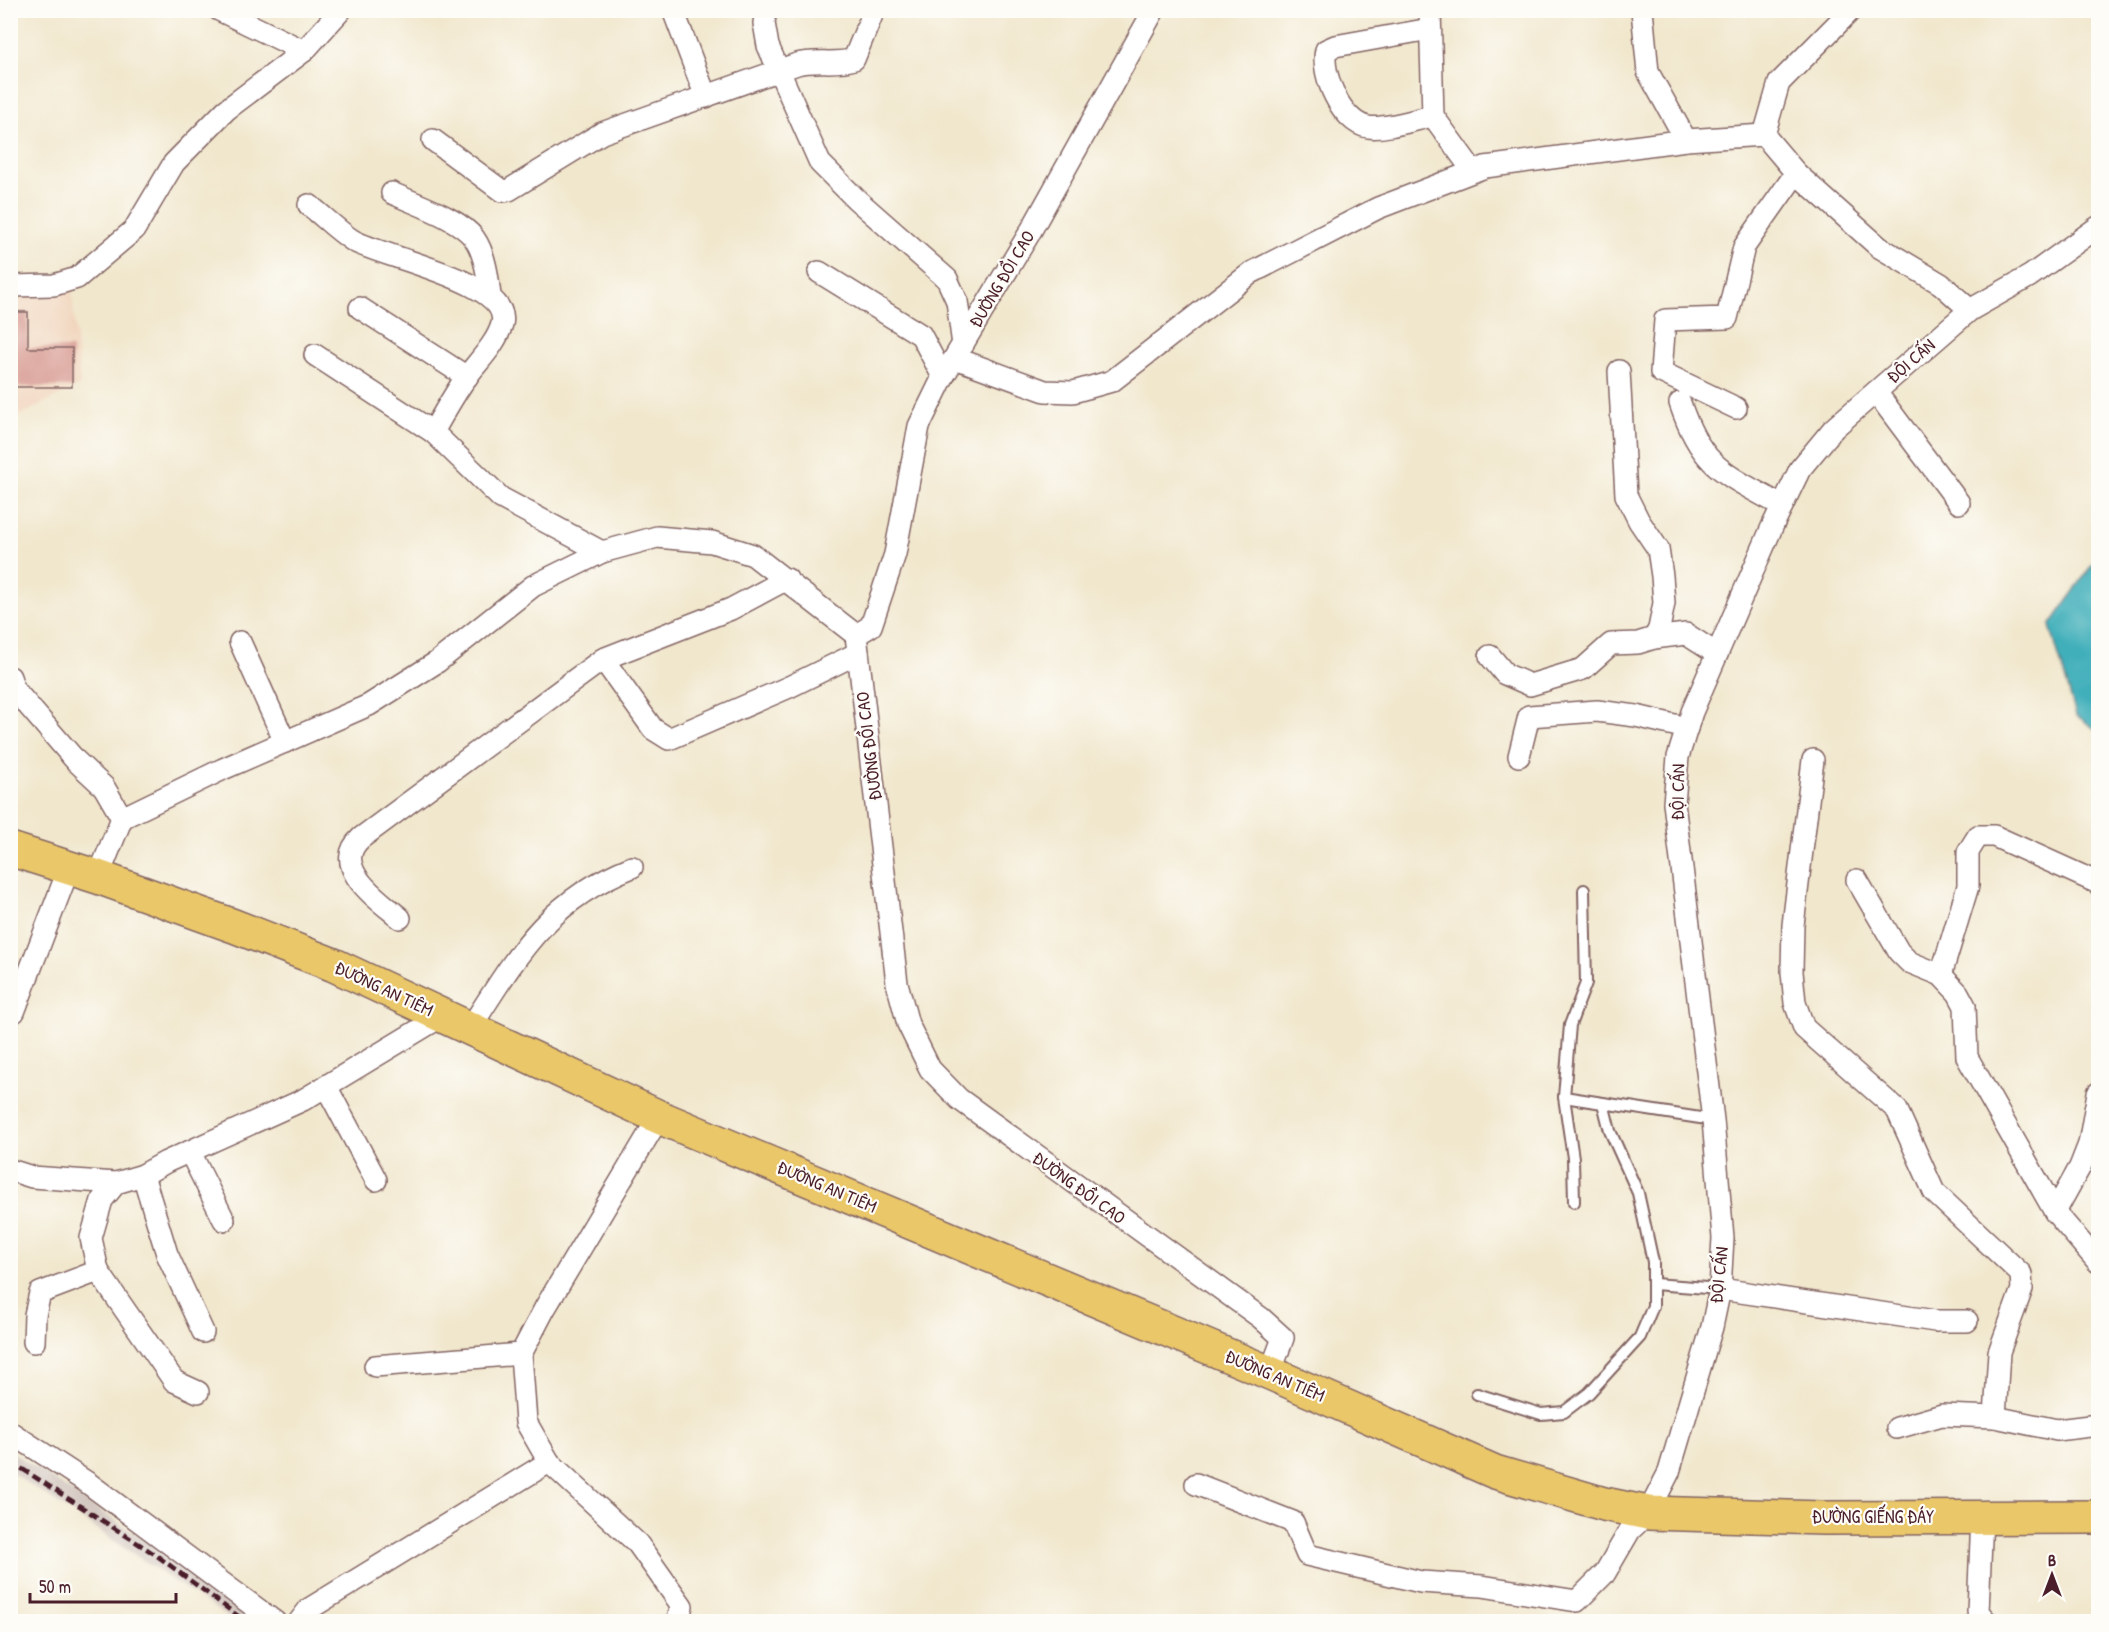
<svg xmlns="http://www.w3.org/2000/svg" width="2109" height="1632" font-family="'Patrick Hand',sans-serif">
	<style>
		.built { fill: #f1d5bd }
		.industrial { fill: #cec1ba }
		.water { fill: #3fafba; stroke: #446772; stroke-width: 1.5 }
		.building { fill: #d5958c }
		.lines { fill: none; stroke-linecap: round; stroke-linejoin: round }
		.lane-casing { stroke: #846564; stroke-width: 14 }
		.street-casing { stroke: #846564; stroke-width: 24 }
		.primary-casing { stroke: #846564; stroke-width: 36 }
		.lane { stroke: #fff; stroke-width: 10 }
		.street { stroke: #fff; stroke-width: 21 }
		.primary { stroke: #eac769; stroke-width: 33 }
		.rail { stroke: #4a1f2b; stroke-width: 4.5; stroke-dasharray: 9 4.5; stroke-linecap: butt }
		.labels { text-anchor: middle; stroke-width: 4.5; stroke-linejoin: round; paint-order: stroke }
		.street-label { font-size: 18px; fill: #4a1f2b; stroke: #fdfcf7 }
	</style>
	<rect width="100%" height="100%" fill="#fdfcf7"/>
	<filter id="ink" filterUnits="userSpaceOnUse"><feTurbulence type="fractalNoise" baseFrequency=".0167" numOctaves="2"/><feDisplacementMap in="SourceGraphic" scale="12" xChannelSelector="R" yChannelSelector="G"/><feConvolveMatrix kernelMatrix="1 2 1 2 8 2 1 2 1" color-interpolation-filters="sRGB"/></filter>
	<filter id="wash" filterUnits="userSpaceOnUse"><feTurbulence type="fractalNoise" baseFrequency=".008" numOctaves="4" result="noise"/><feDisplacementMap in="SourceGraphic" scale="24" xChannelSelector="R" yChannelSelector="G"/><feGaussianBlur stdDeviation="1.35" result="paint"/><feColorMatrix in="noise" values="0 0 0 0 0 0 0 0 0 0 0 0 0 0 0 0 0 1.4 0 .05"/><feComposite in="paint" operator="in"/></filter>
	<g filter="url(#wash)">
		<rect width="100%" height="100%" fill="#f1e7cd"/>
		<polygon class="built" points="72,290 80,385 11,420 11,291"/>
		<polygon class="industrial" points="10,1451 160,1550 257,1621 234,1621 11,1472"/>
		<polygon class="water" points="2098,556 2098,731 2076,715 2050,626"/>
		<g id="blocks">
			<polygon class="building" points="10,312 28,312 28,348 72,348 72,387 10,387"/>
		</g>
	</g>
	<g filter="url(#ink)">
		<use href="#blocks" fill-opacity="0" stroke="#846564" stroke-width="1.5"/>
		<g class="lines">
			<defs>
				<g id="lane">
					<polyline points="1564,1097 1713,1120"/>
					<polyline points="1574,1202 1573,1158 1564,1097 1570,1025 1586,983 1584,890"/>
					<polyline points="1654,1284 1720,1289"/>
					<polyline points="1477,1394 1541,1414 1564,1412 1589,1393 1640,1337 1653,1306 1653,1262 1638,1193 1610,1131 1603,1103"/>
				</g>
				<g id="street">
					<polyline points="219,10 304,51"/>
					<polyline points="673,10 706,97"/>
					<polyline points="766,10 764,23 768,46 820,163 856,199 947,279 957,301 963,345"/>
					<polyline points="1154,10 1029,234 943,377 919,426 895,554 871,626 856,635 897,983 908,1024 930,1069 959,1099 1261,1318 1283,1338 1270,1373"/>
					<polyline points="1430,10 1433,116 1473,171"/>
					<polyline points="1642,10 1648,72 1686,140"/>
					<path d="M1430,29L1335,46L1326,50C1320,74 1342,123 1368,127C1384,130 1417,119 1433,116"/>
					<polyline points="1764,135 1779,83 1851,10"/>
					<path d="M433,140L502,191L509,190L602,133L797,64C816,59 837,65 854,59L874,10"/>
					<path d="M392,193C415,204 459,218 474,238C485,253 488,277 490,296"/>
					<path d="M309,205C323,216 337,230 352,240C379,257 513,281 502,324C496,346 473,366 461,385C451,400 442,416 433,432L501,498L602,552"/>
					<polyline points="819,272 921,335 943,377"/>
					<polyline points="10,286 54,285 77,278 134,230 174,163 226,110 304,51 341,10"/>
					<polyline points="360,308 467,377"/>
					<polyline points="315,355 433,432"/>
					<polyline points="955,358 1045,391 1073,392 1112,381 1251,273 1378,208 1485,167 1686,140 1764,135 1796,173 1879,247 1941,284 1970,310"/>
					<polyline points="1619,371 1626,495 1639,521 1658,549 1662,576 1664,603 1659,629 1654,638"/>
					<polyline points="1876,392 1959,503"/>
					<path d="M1680,403C1702,469 1726,474 1782,506"/>
					<polyline points="1736,408 1661,372 1665,320 1727,318 1744,247 1796,173"/>
					<polyline points="240,642 285,742"/>
					<polyline points="1490,656 1505,674 1530,685 1583,669 1611,644 1638,643 1654,638 1686,634 1717,654"/>
					<polyline points="603,659 653,729 669,739 789,687 858,653"/>
					<polyline points="10,677 14,689 76,761 104,787 122,818"/>
					<polyline points="1519,756 1529,716 1597,711 1636,716 1687,728"/>
					<polyline points="1813,760 1793,925 1792,972 1795,1003 1804,1028 1897,1110 1934,1192 2021,1274 2022,1289 1999,1352 1995,1417"/>
					<polyline points="98,877 122,818 223,769 369,705 437,662 533,586 602,552 657,537 712,542 753,555 856,635"/>
					<polyline points="1857,880 1899,952 1909,962 1941,975 1958,993 1965,1006 1967,1057 2055,1212 2098,1262"/>
					<path d="M400,918C379,900 329,867 361,838L603,659L731,609L787,579"/>
					<polyline points="1941,975 1968,886 1968,852 1978,836 1994,836 2098,883"/>
					<polyline points="10,1014 14,1012 69,868"/>
					<path d="M469,1030C516,957 546,901 632,867"/>
					<polyline points="327,1088 376,1180"/>
					<polyline points="659,1117 545,1308 521,1354 526,1422 549,1462 638,1544 682,1606 677,1622"/>
					<polyline points="190,1152 224,1220"/>
					<polyline points="10,1170 32,1177 116,1183 143,1175 166,1162 303,1100 442,1016"/>
					<polyline points="143,1175 167,1254 203,1332"/>
					<polyline points="116,1183 102,1200 91,1238 98,1271 174,1381 198,1392"/>
					<polyline points="2055,1212 2080,1167 2089,1144 2098,1093"/>
					<polyline points="1720,1289 1935,1321 1967,1321"/>
					<polyline points="34,1342 35,1315 40,1293 98,1271"/>
					<polyline points="375,1366 521,1354"/>
					<polyline points="1897,1428 1942,1415 1995,1417 2057,1430 2098,1425"/>
					<polyline points="10,1432 88,1483 275,1622"/>
					<polyline points="1196,1484 1293,1522 1307,1555 1421,1582 1482,1586 1577,1601 1605,1573 1630,1530 1648,1513 1669,1472 1712,1327 1720,1289 1723,1238 1713,1120 1674,803 1678,757 1692,712 1772,527 1800,469 1834,428 1970,310 2030,276 2098,227"/>
					<polyline points="1982,1516 1978,1612 1987,1622"/>
					<polyline points="299,1622 309,1609 549,1462"/>
				</g>
				<polyline id="primary" points="10,849 98,877 234,926 334,965 659,1117 1270,1373 1495,1472 1604,1504 1648,1513 1823,1518 2098,1517"/>
			</defs>
			<use href="#lane" class="lane-casing"/>
			<use href="#street" class="street-casing"/>
			<use href="#primary" class="primary-casing"/>
			<use href="#lane" class="lane"/>
			<use href="#street" class="street"/>
			<use href="#primary" class="primary"/>
			<polyline class="rail" points="10,1461 156,1555 246,1622"/>
		</g>
	</g>
	<g class="labels">
		<g class="street-label">
			<text transform="translate(1002 279) rotate(-59)" y="6">ĐƯỜNG ĐỒI CAO</text>
			<text transform="translate(1911 361) rotate(-41)" y="6">ĐỘI CẤN</text>
			<text transform="translate(869 746) rotate(-97)" y="6">ĐƯỜNG ĐỒI CAO</text>
			<text transform="translate(1678 792) rotate(-89)" y="6">ĐỘI CẤN</text>
			<text transform="translate(384 989) rotate(25)" y="6">ĐƯỜNG AN TIÊM</text>
			<text transform="translate(827 1187) rotate(23)" y="6">ĐƯỜNG AN TIÊM</text>
			<text transform="translate(1079 1188) rotate(36)" y="6">ĐƯỜNG ĐỒI CAO</text>
			<text transform="translate(1719 1275) rotate(-84)" y="6">ĐỘI CẤN</text>
			<text transform="translate(1275 1376) rotate(23)" y="6">ĐƯỜNG AN TIÊM</text>
			<text x="1873" y="1523">ĐƯỜNG GIẾNG ĐÁY</text>
		</g>
	</g>
	<rect width="2109" height="1632" fill="none" stroke="#fdfcf7" stroke-width="36"/>
	<g transform="translate(2052 1575)" stroke="#fdfcf7" stroke-width="4.5" paint-order="stroke">
	<path d="M0-4.5L10 22L0 15L-10 22Z" fill="#4a1f2b"/>
	<text y="-9" font-size="16" font-weight="bold" text-anchor="middle" fill="#4a1f2b">B</text>
	</g>
	<path d="M30 1593v9h146v-9" fill="none" stroke="#4a1f2b" stroke-width="3"/>
	<text x="39" y="1593" font-size="18" fill="#4a1f2b" stroke="#fdfcf7" stroke-width="4.5" paint-order="stroke">50 m</text>
</svg>
